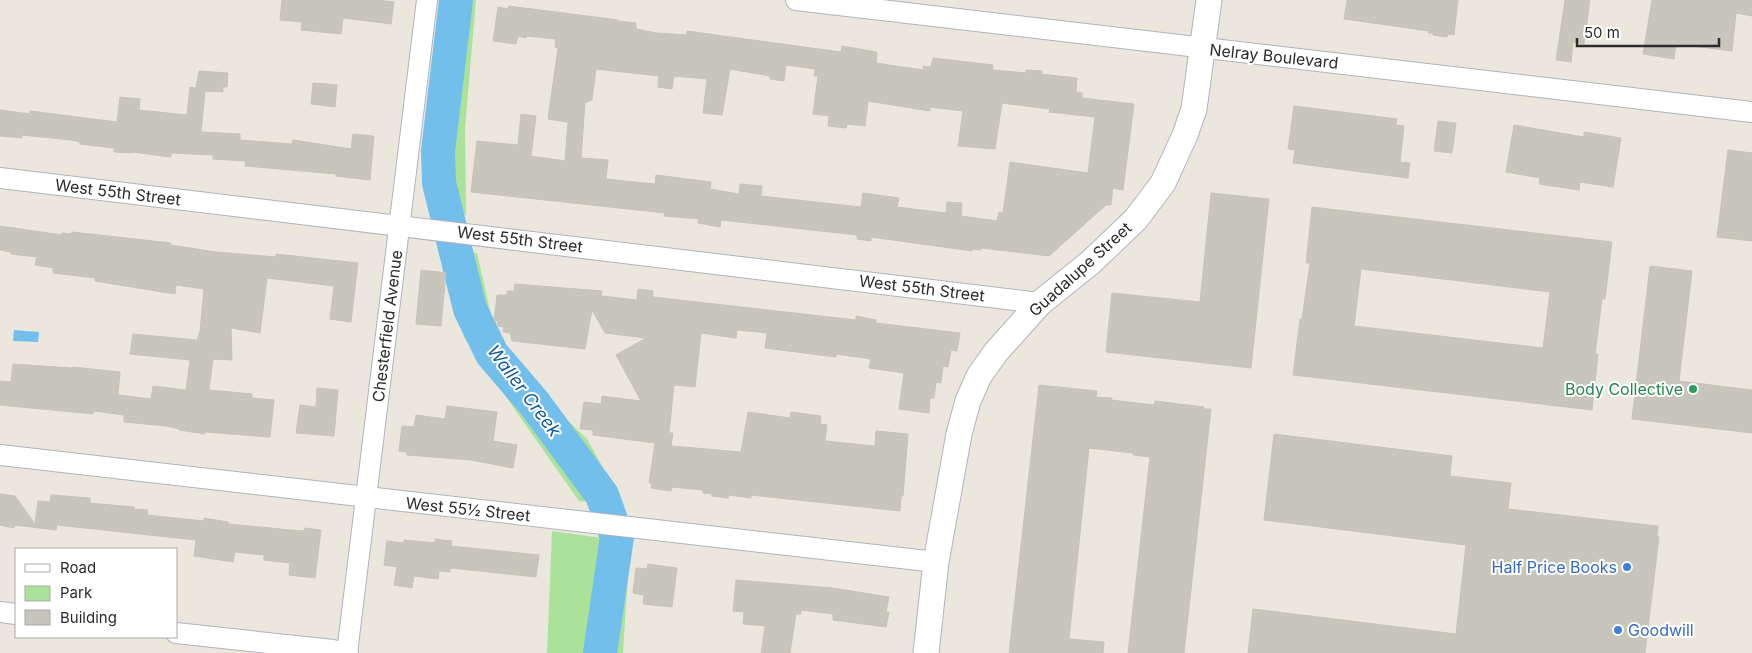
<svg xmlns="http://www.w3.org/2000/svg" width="1752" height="653" font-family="Inter,sans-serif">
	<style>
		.green { fill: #abe29a }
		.water { fill: #72bfec }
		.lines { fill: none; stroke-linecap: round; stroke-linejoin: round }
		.river { stroke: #72bfec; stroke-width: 34 }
		.building { fill: #c8c5bb; stroke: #c8c3b7; fill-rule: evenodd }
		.minor-casing { stroke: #b1b2be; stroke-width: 22 }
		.tertiary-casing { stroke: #b1b2be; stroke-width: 27 }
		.minor { stroke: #fff; stroke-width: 20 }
		.tertiary { stroke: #fff; stroke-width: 25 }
		.leisure-dot { fill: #2e9e5b; stroke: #fff; stroke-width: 2 }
		.shop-dot { fill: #3f7fe0; stroke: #fff; stroke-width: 2 }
		.labels { text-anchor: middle; stroke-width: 4; stroke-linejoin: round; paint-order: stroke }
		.street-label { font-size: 16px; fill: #2b2b2b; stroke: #fff }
		.leisure-label { font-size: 16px; fill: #27864d; stroke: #fff; text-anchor: end }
		.shop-label { font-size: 16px; fill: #366cbe; stroke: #fff; text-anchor: end }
		.water-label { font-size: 18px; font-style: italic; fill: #105c99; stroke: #fff }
	</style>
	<rect width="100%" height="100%" fill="#ece7dd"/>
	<g class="green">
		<polygon points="445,0 476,0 465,128 466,215 432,210 423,181"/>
		<polygon points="443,248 477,253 494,328 517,371 587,439 624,505 579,501 464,337"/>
		<polygon points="552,531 630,542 623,653 547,653"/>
	</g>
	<polygon class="water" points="14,330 39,332 38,342 13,341"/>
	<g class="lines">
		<polyline class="river" points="456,0 438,151 439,183 470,309 492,354 534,403 602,495 617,537 600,653"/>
	</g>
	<g class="building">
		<polygon points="282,0 377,0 394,2 391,24 343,18 341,34 301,30 302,22 280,20"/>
		<polygon points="1347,0 1458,0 1454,35 1448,34 1447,37 1433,35 1433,33 1428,33 1429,31 1344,19"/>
		<polygon points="1565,0 1590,0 1584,44 1573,42 1571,62 1556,60"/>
		<polygon points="1652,0 1752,0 1752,16 1736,13 1732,51 1676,44 1674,59 1643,54"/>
		<path d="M509,6L618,20L617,21L636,23V29L656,33L687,35V31L841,52L842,46L877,52L876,63L923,70V66L931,67L933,58L993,65V70L1026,73V70L1042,71L1041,74L1077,78L1076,92L1082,93V98L1134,104L1123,190L1113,188L1111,205H1106L1049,256L981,248V250L972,249V251L871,237V241L857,239V235L721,220L720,227L698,223L699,219L664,216L665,213L471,192L477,141L518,145L521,114L536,116L531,156L565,161L568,122L548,119L558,48L555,47L556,39L527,36L526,38L518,36L516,44L493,41L498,7L508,9ZM786,65L815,69L814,76H818L813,114L829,116L828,126L846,128L847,124L865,126L868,101L930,111V107L963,111L958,146L995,149L1002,103L1050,109L1049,112L1095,117L1088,173L1010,162L1003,213L999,212L997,221L961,216L962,203L947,202L946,213L897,207L899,198L863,193L861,207L761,196L762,186L740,184L739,194L710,189L711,182L656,175L655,184L606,179L608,160L581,158L585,103L592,100L596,69L659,76L658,87L672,89L674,76L707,79L703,113L722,115L730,69L770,76V79L784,81Z"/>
		<polygon points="199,71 228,73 227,87 223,87 223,92 205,91 201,132 240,134 240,140 292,144 293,140 351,149 353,134 374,136 370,180 336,176 336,174 245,166 246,161 213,159 213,155 171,153 171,157 132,152 131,153 114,152 114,148 80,144 80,142 71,140 22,135 22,138 0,136 0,110 30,114 30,111 117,122 120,97 140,99 139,110 187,115 190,87 196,88"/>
		<polygon points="313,83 337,85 335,107 311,104"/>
		<polygon points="1294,106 1397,119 1396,125 1404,126 1400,162 1410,163 1408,178 1293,163 1295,150 1288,149"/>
		<polygon points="1438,121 1456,123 1452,153 1434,151"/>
		<polygon points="1514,125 1584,137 1584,132 1621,138 1613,187 1580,182 1579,190 1539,184 1540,178 1506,172"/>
		<polygon points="1728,150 1752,153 1752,241 1717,237"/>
		<polygon points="1211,193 1269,199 1251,368 1106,352 1112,293 1200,302"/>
		<path d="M1312,207L1612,242L1605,299H1602L1595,354H1598L1592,410L1293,375L1300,319H1302L1310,263H1306ZM1361,269L1550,292L1543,348L1354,326Z"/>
		<polygon points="0,226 62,235 62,233 71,234 72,232 171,243 170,245 216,252 276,257 276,254 358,263 351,322 330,319 334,286 267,278 260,333 231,328 232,360 213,359 209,390 252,394 252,398 274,400 270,437 205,432 205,434 179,430 179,429 167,426 124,422 124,415 94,411 93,414 0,405 0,381 11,382 13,364 72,368 73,367 120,372 118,395 151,399 153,386 186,390 190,360 130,354 133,334 197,340 200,331 204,289 176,285 175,294 95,281 95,278 53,273 53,268 35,265 37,257 11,254 11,252 0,250"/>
		<polygon points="1650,266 1692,271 1679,381 1752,390 1752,433 1632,419"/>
		<polygon points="421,270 446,273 441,326 416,324"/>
		<polygon points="515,284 602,291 601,296 637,300 638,289 653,291 653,297 856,320 856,316 876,320 876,323 960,333 957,351 951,350 948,367 943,366 941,383 936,382 934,398 930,398 929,413 899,409 904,373 869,368 871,359 836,354 836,357 765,348 767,333 737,330 736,338 701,333 695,387 674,385 669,433 673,433 671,446 741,452 748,412 790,418 791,412 821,416 820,424 827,425 825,441 875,446 876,431 908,434 903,496 901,496 900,511 751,495 751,498 729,495 728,498 712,496 712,494 703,493 703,490 672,487 671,491 651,488 652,483 649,483 655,443 593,435 593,430 580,429 584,402 601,404 602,396 641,401 616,355 646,338 605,333 592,310 585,349 512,341 510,333 503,332 504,327 497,326 498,321 494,321 497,295 507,295 507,291 514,291"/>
		<polygon points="1039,385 1097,391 1096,397 1112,398 1111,400 1154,405 1155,401 1204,407 1204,409 1211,409 1184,653 1128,653 1150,457 1133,455 1133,453 1089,448 1069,639 1104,642 1103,653 1009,653"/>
		<polygon points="317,388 338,390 334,436 296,433 300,405 316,407"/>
		<polygon points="447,406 497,412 493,441 517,445 513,468 471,460 407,455 407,452 399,451 402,426 414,427 416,415 445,419"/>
		<polygon points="1274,434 1452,456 1450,476 1511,483 1508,509 1658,526 1657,536 1659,537 1645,653 1248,653 1253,609 1456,634 1466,545 1264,520"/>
		<polygon points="0,494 15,496 35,524 38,501 50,502 51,495 90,498 90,503 134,507 134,509 148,510 147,515 204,521 204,518 228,522 228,524 291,530 304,531 305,528 321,530 315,578 289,575 290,563 264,560 264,555 235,552 233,562 194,556 196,540 57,525 56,530 14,525 14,528 0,525"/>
		<polygon points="435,539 452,541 451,546 539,555 536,577 450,568 450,572 439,571 438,579 414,576 412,588 394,585 397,567 384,565 387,541 404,543 404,540 435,543"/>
		<polygon points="648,564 677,568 672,607 643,604 644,595 633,593 636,568 647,569"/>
		<polygon points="736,580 833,588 889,597 886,612 889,612 886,627 833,620 833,614 801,610 801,614 796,614 790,653 761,653 765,626 743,624 744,612 733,611"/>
	</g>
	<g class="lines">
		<defs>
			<g id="minor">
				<polyline points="796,0 1752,112"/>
				<polyline points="0,178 1040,303"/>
				<polyline points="0,455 936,562"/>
				<polyline points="0,612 16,614"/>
				<polyline points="176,633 333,650 348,653"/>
				<polyline points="347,653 427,0"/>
			</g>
			<polyline id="tertiary" points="926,653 936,562 959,434 968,401 979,376 996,352 1040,303 1091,262 1136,219 1163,183 1185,135 1194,109 1209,0"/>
		</defs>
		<use href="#minor" class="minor-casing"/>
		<use href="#tertiary" class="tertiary-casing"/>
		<use href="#minor" class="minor"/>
		<use href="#tertiary" class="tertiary"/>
	</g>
	<circle class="leisure-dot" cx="1693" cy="389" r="5"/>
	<g class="shop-dot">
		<circle cx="1627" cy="567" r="5"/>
		<circle cx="1618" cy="630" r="5"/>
	</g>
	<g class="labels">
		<g class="street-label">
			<text transform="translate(1274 56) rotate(6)" y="6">Nelray Boulevard</text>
			<text transform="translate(118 192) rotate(7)" y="6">West 55th Street</text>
			<text transform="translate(520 239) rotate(7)" y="6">West 55th Street</text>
			<text transform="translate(1080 269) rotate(-42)" y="6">Guadalupe Street</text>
			<text transform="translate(922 288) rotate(7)" y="6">West 55th Street</text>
			<text transform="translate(387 326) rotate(-83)" y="6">Chesterfield Avenue</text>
			<text transform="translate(468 509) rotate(6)" y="6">West 55½ Street</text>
		</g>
		<g class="leisure-label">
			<text x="1683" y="395">Body Collective</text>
		</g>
		<g class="shop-label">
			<text x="1617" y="573">Half Price Books</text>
			<text x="1628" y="636" text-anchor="start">Goodwill</text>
		</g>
		<g class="water-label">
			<text transform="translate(524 391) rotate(53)" y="6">Waller Creek</text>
		</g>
	</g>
	<rect x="15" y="548" width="162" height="90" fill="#ffffff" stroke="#aaaaaa"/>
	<rect x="25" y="564" width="25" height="8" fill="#ffffff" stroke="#aaaaaa"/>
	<text x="60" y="573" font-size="15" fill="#2b2b2b">Road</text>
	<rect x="25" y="586" width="25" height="15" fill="#abe29a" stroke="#aaaaaa"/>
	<text x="60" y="598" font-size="15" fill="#2b2b2b">Park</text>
	<rect x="25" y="610" width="25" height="15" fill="#c8c5bb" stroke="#aaaaaa"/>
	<text x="60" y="623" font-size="15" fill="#2b2b2b">Building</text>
	<path d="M1577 38v8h142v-8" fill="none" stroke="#2b2b2b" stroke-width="2.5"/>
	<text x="1584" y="38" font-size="15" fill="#2b2b2b" stroke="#ffffff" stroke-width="4" paint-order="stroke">50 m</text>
</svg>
